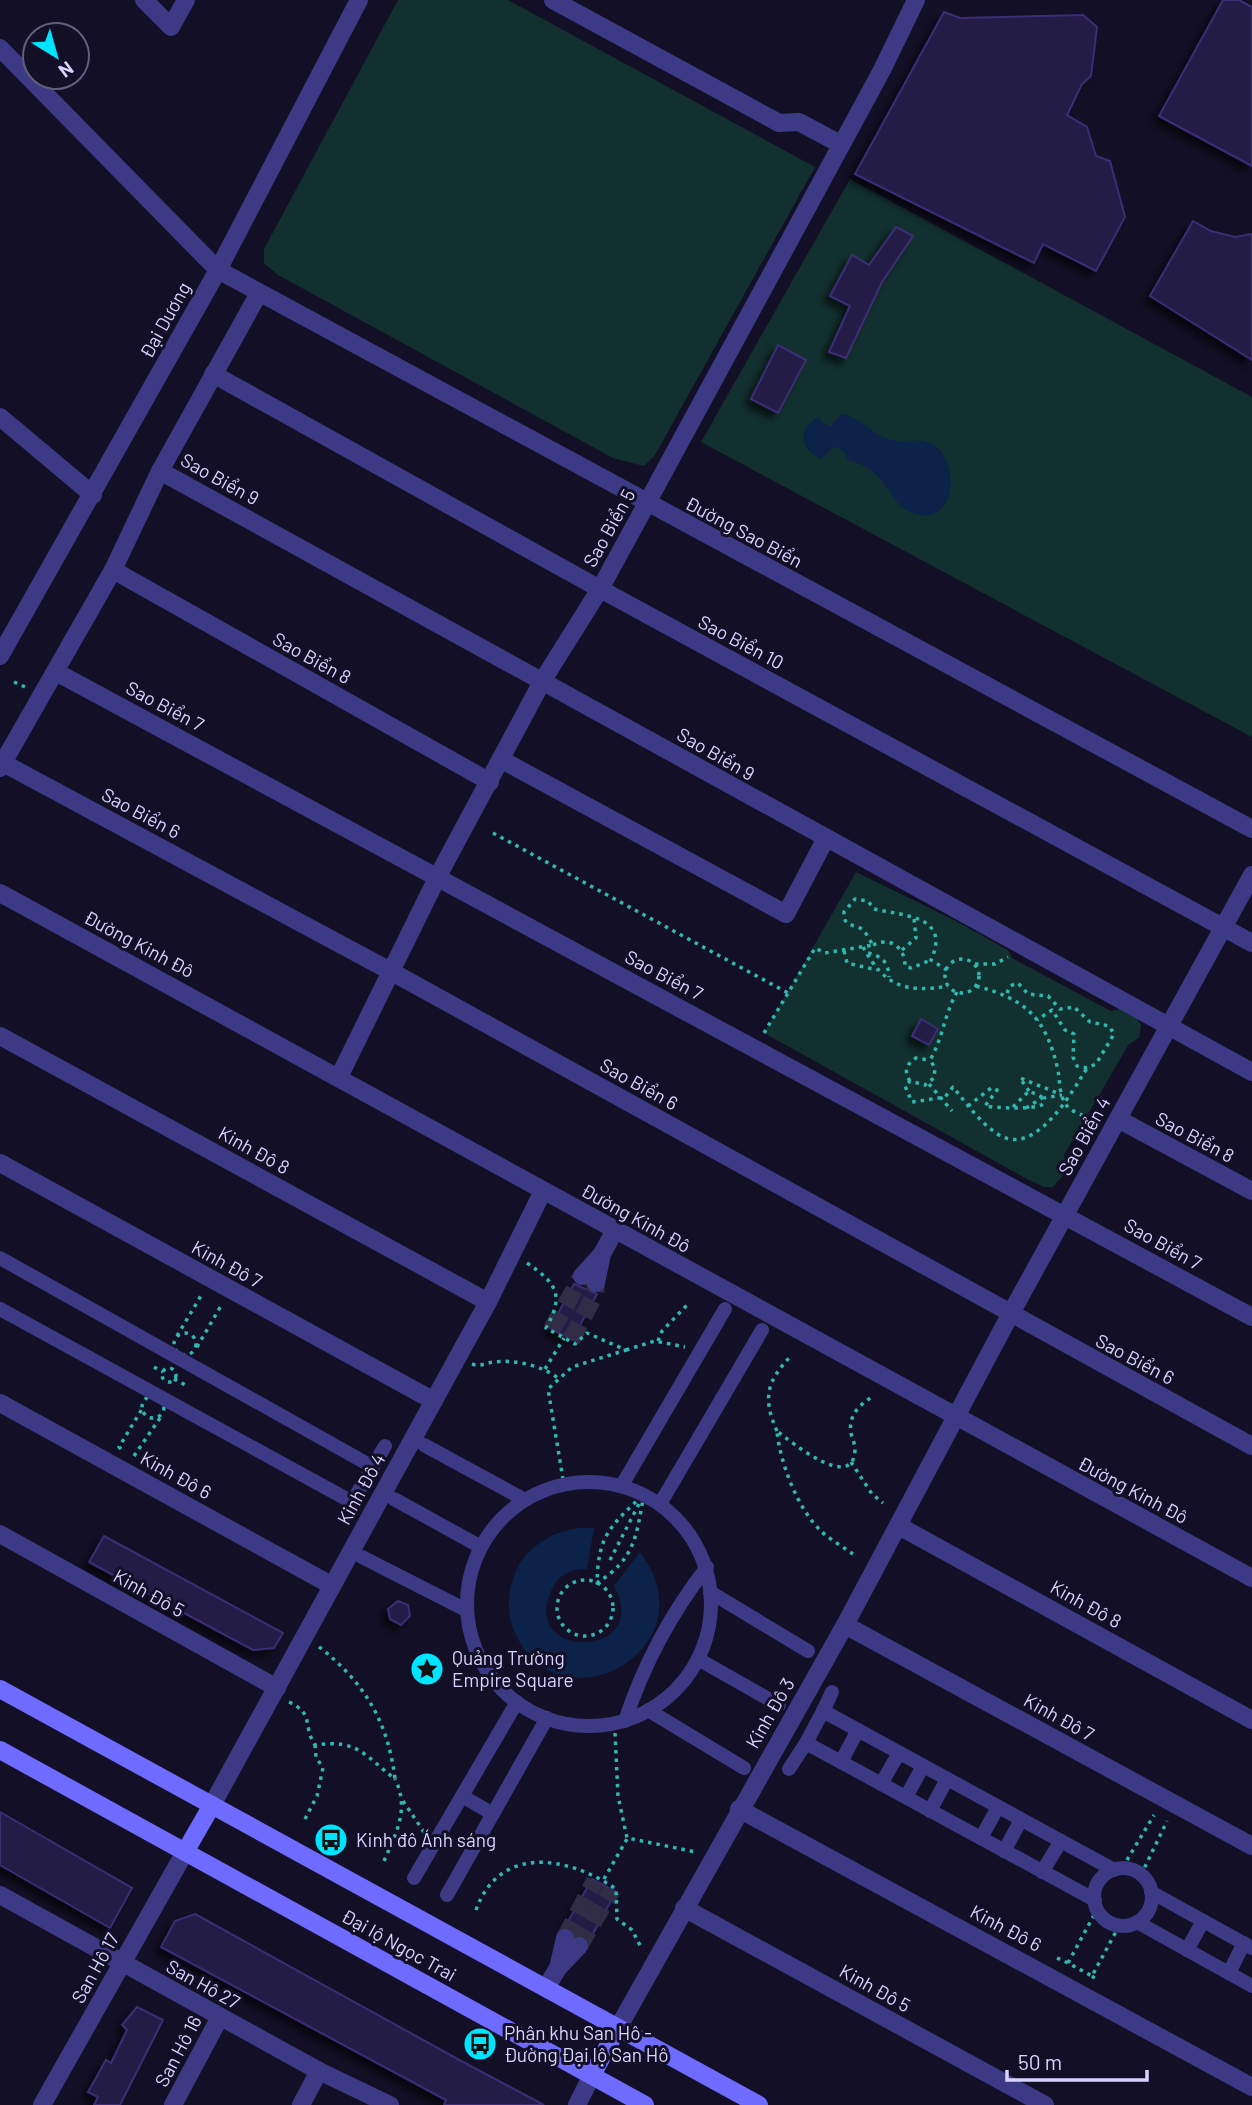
<svg xmlns="http://www.w3.org/2000/svg" width="1252" height="2105" font-family="Barlow,sans-serif">
	<style>
		.green { fill: #12302f }
		.water { fill: #0c2248 }
		.building { fill: #241b47; stroke: #3b2d73; stroke-width: 2; filter: url(#shadow) }
		.lines { fill: none; stroke-linecap: round; stroke-linejoin: round }
		.minor-tunnel { stroke: #312d47; stroke-width: 18; stroke-dasharray: 18 9; stroke-linecap: butt }
		.path { stroke: #2fb8b0; stroke-width: 3.5; stroke-dasharray: 3.5 5; stroke-linecap: butt }
		.pedestrian { stroke: #3d3a85; stroke-width: 14 }
		.minor { stroke: #3d3a85; stroke-width: 18 }
		.tertiary { stroke: #3d3a85; stroke-width: 18 }
		.secondary { stroke: #6f6bff; stroke-width: 18 }
		.labels { text-anchor: middle; stroke-width: 6; stroke-linejoin: round; paint-order: stroke }
		.street-label { font-size: 19px; fill: #d9d4ff; stroke: #130f26 }
		.poi-label { font-size: 19px; fill: #d9d4ff; stroke: #130f26; text-anchor: start }
	</style>
	<defs>
		<filter id="shadow"><feDropShadow dx="-6" dy="6" stdDeviation="3.5" flood-color="#0009"/></filter>
	</defs>
	<rect width="100%" height="100%" fill="#130f26"/>
	<g class="green">
		<polygon points="398,0 508,0 815,167 655,455 644,466 613,458 278,275 264,263 264,249"/>
		<polygon points="850,179 1252,397 1252,737 701,442"/>
		<polygon points="856,872 956,921 1008,950 1012,958 1111,1011 1119,1009 1136,1018 1141,1025 1139,1038 1129,1044 1064,1155 1067,1171 1053,1187 1044,1187 1027,1179 764,1033"/>
	</g>
	<g class="water">
		<path d="M841,414C860,416 870,433 888,439C905,445 924,434 939,449C961,473 952,524 916,514C884,506 892,468 846,460L845,453L838,447L832,448L821,460L808,450L803,439L806,426L818,417L823,423L831,426Z"/>
		<path d="M579,1528H594L587,1569C572,1569 559,1574 552,1589C517,1661 654,1660 614,1586L640,1552C713,1648 560,1733 515,1633C507,1616 507,1594 514,1576C524,1548 550,1532 579,1528Z"/>
	</g>
	<g class="building">
		<polygon points="1223,0 1239,0 1252,7 1252,166 1159,116"/>
		<polygon points="944,12 960,18 1083,15 1097,27 1091,76 1082,84 1067,115 1087,127 1096,156 1110,161 1125,217 1096,271 1043,244 1034,263 855,174"/>
		<polygon points="1193,221 1211,231 1235,237 1252,234 1252,360 1150,296"/>
		<polygon points="896,227 913,236 882,282 846,358 829,352 850,306 830,296 852,255 869,265"/>
		<polygon points="778,345 806,360 778,413 751,399"/>
		<polygon points="921,1019 938,1029 929,1045 912,1036"/>
		<polygon points="574,1284 597,1294 572,1340 550,1328"/>
		<polygon points="104,1536 283,1633 274,1648 253,1650 89,1562"/>
		<polygon points="398,1601 408,1605 410,1616 401,1625 390,1619 388,1609"/>
		<polygon points="0,1812 132,1888 110,1928 0,1865"/>
		<polygon points="592,1879 616,1892 589,1941 565,1927"/>
		<polygon points="195,1914 463,2062 544,2105 444,2105 446,2100 161,1947 175,1921"/>
		<polygon points="137,2007 163,2020 120,2105 94,2105 98,2097 88,2092 106,2060 111,2063 127,2030 122,2025"/>
	</g>
	<g class="lines">
		<g class="minor-tunnel">
			<polyline points="552,1329 582,1276"/>
			<polyline points="571,1340 595,1294 596,1283"/>
			<polyline points="565,1938 595,1881"/>
			<polyline points="579,1946 612,1890"/>
		</g>
		<g class="path">
			<polyline points="14,682 25,687"/>
			<polyline points="493,833 788,993"/>
			<path d="M873,945C891,936 905,948 905,966L911,968L931,960"/>
			<path d="M863,947C885,987 906,993 948,986"/>
			<polyline points="902,950 916,938 914,918"/>
			<polyline points="844,951 847,963 877,970"/>
			<path d="M868,953C883,957 888,962 889,977"/>
			<circle cx="962" cy="976" r="17"/>
			<polyline points="975,964 995,964 1008,957"/>
			<path d="M976,986C1026,999 1046,1018 1058,1070C1060,1082 1059,1096 1067,1106C1071,1111 1080,1114 1086,1117"/>
			<path d="M957,992C944,1015 943,1038 930,1060L935,1068L934,1078L925,1085L910,1081L905,1086L912,1102L945,1097L953,1087C967,1104 980,1123 999,1135C1036,1157 1072,1092 1087,1068"/>
			<polyline points="1007,993 1010,986 1018,983 1028,994 1048,996 1060,1009 1074,1007 1090,1022 1109,1026 1114,1034 1096,1064 1087,1068 1077,1066 1073,1057 1074,1034 1065,1030 1052,1010 1037,1020"/>
			<path d="M764,1033L815,948L825,953L873,945C870,941 867,934 863,930C854,923 843,928 844,912L855,899L868,901L874,909C905,916 951,916 931,960L947,970"/>
			<path d="M910,1081C903,1072 907,1063 916,1058L930,1060"/>
			<polyline points="929,1084 952,1111"/>
			<polyline points="1029,1091 1020,1078 1060,1094"/>
			<path d="M968,1106L991,1088L997,1090L985,1106C996,1108 1035,1110 1043,1104L1044,1098L1062,1095"/>
			<polyline points="1013,1107 1029,1091 1044,1098"/>
			<polyline points="1026,1108 1042,1098"/>
			<path d="M527,1263C558,1284 564,1296 546,1328L575,1344L587,1333L626,1350L572,1367L548,1389L564,1485"/>
			<circle cx="185" cy="1344" r="11"/>
			<polyline points="177,1336 202,1294"/>
			<polyline points="658,1341 662,1331 690,1302"/>
			<polyline points="197,1347 222,1304"/>
			<polyline points="626,1350 655,1341 685,1347"/>
			<path d="M472,1364C480,1367 485,1363 494,1362C514,1359 544,1366 559,1379"/>
			<polyline points="154,1367 163,1372"/>
			<circle cx="169" cy="1375" r="7"/>
			<polyline points="545,1369 564,1338"/>
			<polyline points="174,1379 189,1387"/>
			<circle cx="153" cy="1407" r="11"/>
			<path d="M777,1431C762,1398 767,1380 792,1355"/>
			<polyline points="121,1449 119,1447 142,1409"/>
			<polyline points="134,1456 162,1415"/>
			<polyline points="851,1462 872,1494 883,1503"/>
			<path d="M644,1494C636,1536 636,1558 597,1583C598,1534 611,1526 644,1494Z"/>
			<path d="M853,1554C843,1547 831,1540 822,1532C798,1510 780,1463 777,1431C790,1441 854,1494 855,1449C855,1443 852,1439 851,1433C848,1416 859,1405 872,1397"/>
			<polyline points="610,1560 641,1500"/>
			<circle cx="585" cy="1608" r="28"/>
			<path d="M289,1702C315,1714 302,1725 315,1745C358,1739 364,1755 395,1779C388,1721 364,1682 318,1646"/>
			<polyline points="615,1733 618,1796 627,1838 696,1852"/>
			<polyline points="403,1801 424,1832"/>
			<polyline points="305,1819 317,1796 323,1768 316,1757 315,1745"/>
			<polyline points="1127,1860 1154,1815"/>
			<path d="M384,1861C396,1833 410,1809 395,1779"/>
			<polyline points="1141,1875 1167,1821"/>
			<polyline points="604,1879 627,1839"/>
			<path d="M476,1910C500,1843 570,1857 616,1889L617,1919L632,1930L642,1949"/>
			<polyline points="1094,1915 1068,1963 1092,1976 1119,1926"/>
			<polyline points="1057,1958 1068,1963"/>
			<polyline points="1092,1976 1098,1981"/>
		</g>
		<g class="pedestrian">
			<polyline points="0,1258 373,1467"/>
			<polyline points="0,1309 352,1502 385,1446"/>
			<polyline points="424,1445 525,1500"/>
			<circle cx="589" cy="1604" r="122"/>
			<polyline points="622,1485 725,1309"/>
			<polyline points="394,1499 481,1547"/>
			<polyline points="660,1504 762,1330"/>
			<polyline points="362,1557 466,1610"/>
			<polyline points="710,1592 808,1651"/>
			<polyline points="698,1659 779,1705"/>
			<polyline points="648,1710 744,1768"/>
			<polyline points="823,1711 832,1692"/>
			<path d="M625,1721C643,1666 672,1612 707,1567"/>
			<polyline points="841,1762 858,1730"/>
			<polyline points="789,1769 806,1743"/>
			<polyline points="881,1784 899,1753"/>
			<polyline points="462,1796 493,1814"/>
			<polyline points="906,1797 923,1766"/>
			<polyline points="930,1811 947,1779"/>
			<polyline points="981,1838 998,1807"/>
			<polyline points="1004,1851 1021,1820"/>
			<circle cx="1123" cy="1897" r="29"/>
			<polyline points="1042,1872 1061,1841"/>
			<polyline points="414,1878 517,1702"/>
			<polyline points="1151,1892 1252,1948"/>
			<polyline points="447,1895 547,1718"/>
			<polyline points="1095,1900 806,1743 823,1711 1114,1870"/>
			<polyline points="1137,1922 1252,1986"/>
			<polyline points="1187,1950 1203,1921"/>
			<polyline points="1229,1973 1244,1943"/>
		</g>
		<g class="minor">
			<polyline points="144,0 171,27 186,0"/>
			<polyline points="553,0 779,123 799,122 840,144"/>
			<polyline points="0,48 218,270"/>
			<polyline points="213,374 600,589 1252,943"/>
			<polyline points="0,417 93,495"/>
			<path d="M160,471C525,670 887,874 1252,1072"/>
			<polyline points="113,570 490,782"/>
			<polyline points="56,672 1252,1317"/>
			<polyline points="502,760 786,914 825,840"/>
			<polyline points="3,763 392,972 1252,1446"/>
			<polyline points="0,768 113,570 160,471 259,293"/>
			<polyline points="0,1036 488,1302"/>
			<polyline points="339,1077 438,876 543,680 600,589 647,503 882,70 916,0"/>
			<polyline points="1118,1119 1252,1191"/>
			<polyline points="0,1163 434,1401"/>
			<polyline points="582,1276 602,1254 615,1230"/>
			<polyline points="596,1283 602,1254"/>
			<polyline points="0,1403 331,1585"/>
			<polyline points="899,1526 1252,1720"/>
			<polyline points="0,1534 277,1688"/>
			<polyline points="845,1625 1252,1846"/>
			<polyline points="212,1805 488,1302 543,1191"/>
			<polyline points="739,1809 1252,2087"/>
			<polyline points="0,1895 319,2071 390,2105"/>
			<polyline points="684,1908 1045,2105"/>
			<polyline points="558,1968 565,1938"/>
			<polyline points="546,1988 558,1968 579,1946"/>
			<polyline points="618,2028 845,1625 1010,1315 1252,875"/>
			<polyline points="42,2105 185,1852"/>
			<polyline points="173,2105 220,2017"/>
			<polyline points="301,2105 319,2071"/>
			<polyline points="577,2105 592,2075"/>
		</g>
		<g class="tertiary">
			<polyline points="218,270 1252,829"/>
			<polyline points="0,656 218,270 359,0"/>
			<polyline points="0,893 1252,1578"/>
		</g>
		<g class="secondary">
			<polyline points="0,1689 759,2105"/>
			<polyline points="0,1750 645,2105"/>
			<polyline points="185,1852 212,1805"/>
			<polyline points="592,2075 618,2028"/>
		</g>
	</g>
	<defs>
		<symbol id="sight-disc" viewBox="-11 -11 22 22"><circle r="9.5" fill="#00e5ff" stroke="#130f26"/><path d="M0-6L1.8-2.2L6-1.7L2.9 1.2L3.7 5.4L0 3.3L-3.7 5.4L-2.9 1.2L-6-1.7L-1.8-2.2Z" fill="#111"/></symbol>
		<symbol id="bus-disc" viewBox="-11 -11 22 22"><circle r="9.5" fill="#00e5ff" stroke="#130f26"/><path d="M-5-6H5V4H4V6H2V4H-2V6H-4V4H-5ZM-3.5-4V0h7V-4ZM-3.5 1.2v1.5H-2V1.2ZM2 1.2v1.5H3.5V1.2Z" fill="#111"/></symbol>
	</defs>
	<g fill-rule="evenodd">
		<use href="#sight-disc" x="408" y="1650" width="38" height="38"/>
		<use href="#bus-disc" x="312" y="1821" width="38" height="38"/>
		<use href="#bus-disc" x="461" y="2025" width="38" height="38"/>
	</g>
	<g class="labels">
		<g class="street-label">
			<text transform="translate(165 320) rotate(-61)" y="7">Đại Dương</text>
			<text transform="translate(220 479) rotate(29)" y="7">Sao Biển 9</text>
			<text transform="translate(609 528) rotate(-61)" y="7">Sao Biển 5</text>
			<text transform="translate(744 532) rotate(28)" y="7">Đường Sao Biển</text>
			<text transform="translate(741 642) rotate(28)" y="7">Sao Biển 10</text>
			<text transform="translate(312 658) rotate(29)" y="7">Sao Biển 8</text>
			<text transform="translate(165 706) rotate(28)" y="7">Sao Biển 7</text>
			<text transform="translate(716 754) rotate(30)" y="7">Sao Biển 9</text>
			<text transform="translate(141 813) rotate(28)" y="7">Sao Biển 6</text>
			<text transform="translate(139 944) rotate(28)" y="7">Đường Kinh Đô</text>
			<text transform="translate(664 975) rotate(28)" y="7">Sao Biển 7</text>
			<text transform="translate(639 1084) rotate(29)" y="7">Sao Biển 6</text>
			<text transform="translate(1084 1136) rotate(-61)" y="7">Sao Biển 4</text>
			<text transform="translate(1195 1137) rotate(28)" y="7">Sao Biển 8</text>
			<text transform="translate(254 1150) rotate(29)" y="7">Kinh Đô 8</text>
			<text transform="translate(636 1218) rotate(29)" y="7">Đường Kinh Đô</text>
			<text transform="translate(1163 1244) rotate(29)" y="7">Sao Biển 7</text>
			<text transform="translate(227 1264) rotate(29)" y="7">Kinh Đô 7</text>
			<text transform="translate(1135 1359) rotate(28)" y="7">Sao Biển 6</text>
			<text transform="translate(176 1475) rotate(29)" y="7">Kinh Đô 6</text>
			<text transform="translate(361 1489) rotate(-61)" y="7">Kinh Đô 4</text>
			<text transform="translate(1133 1490) rotate(28)" y="7">Đường Kinh Đô</text>
			<text transform="translate(149 1593) rotate(29)" y="7">Kinh Đô 5</text>
			<text transform="translate(1086 1604) rotate(29)" y="7">Kinh Đô 8</text>
			<text transform="translate(770 1713) rotate(-60)" y="7">Kinh Đô 3</text>
			<text transform="translate(1059 1717) rotate(29)" y="7">Kinh Đô 7</text>
			<text transform="translate(1006 1928) rotate(28)" y="7">Kinh Đô 6</text>
			<text transform="translate(399 1945) rotate(29)" y="7">Đại lộ Ngọc Trai</text>
			<text transform="translate(95 1968) rotate(-61)" y="7">San Hô 17</text>
			<text transform="translate(203 1984) rotate(29)" y="7">San Hô 27</text>
			<text transform="translate(875 1988) rotate(29)" y="7">Kinh Đô 5</text>
			<text transform="translate(178 2051) rotate(-62)" y="7">San Hô 16</text>
		</g>
		<g class="poi-label">
			<text x="452" y="1665">Quảng Trường<tspan x="452" dy="22">Empire Square</tspan></text>
			<text x="356" y="1847">Kinh đô Ánh sáng</text>
			<text x="504" y="2040">Phân khu San Hô -<tspan x="504" dy="22">Đường Đại lộ San Hô</tspan></text>
		</g>
	</g>
	<g transform="translate(56 56) rotate(143)"><circle r="33" fill="#130f26" stroke="#625e7d" stroke-width="2"/>
	<path d="M0-5L12 26L0 18L-12 26Z" fill="#00e5ff"/>
	<text y="-10" font-size="19" font-weight="bold" text-anchor="middle" fill="#d9d4ff">N</text>
	</g>
	<path d="M1007 2070v10h140v-10" fill="none" stroke="#d9d4ff" stroke-width="3.5"/>
	<text x="1018" y="2070" font-size="21" fill="#d9d4ff" stroke="#130f26" stroke-width="5" paint-order="stroke">50 m</text>
</svg>
